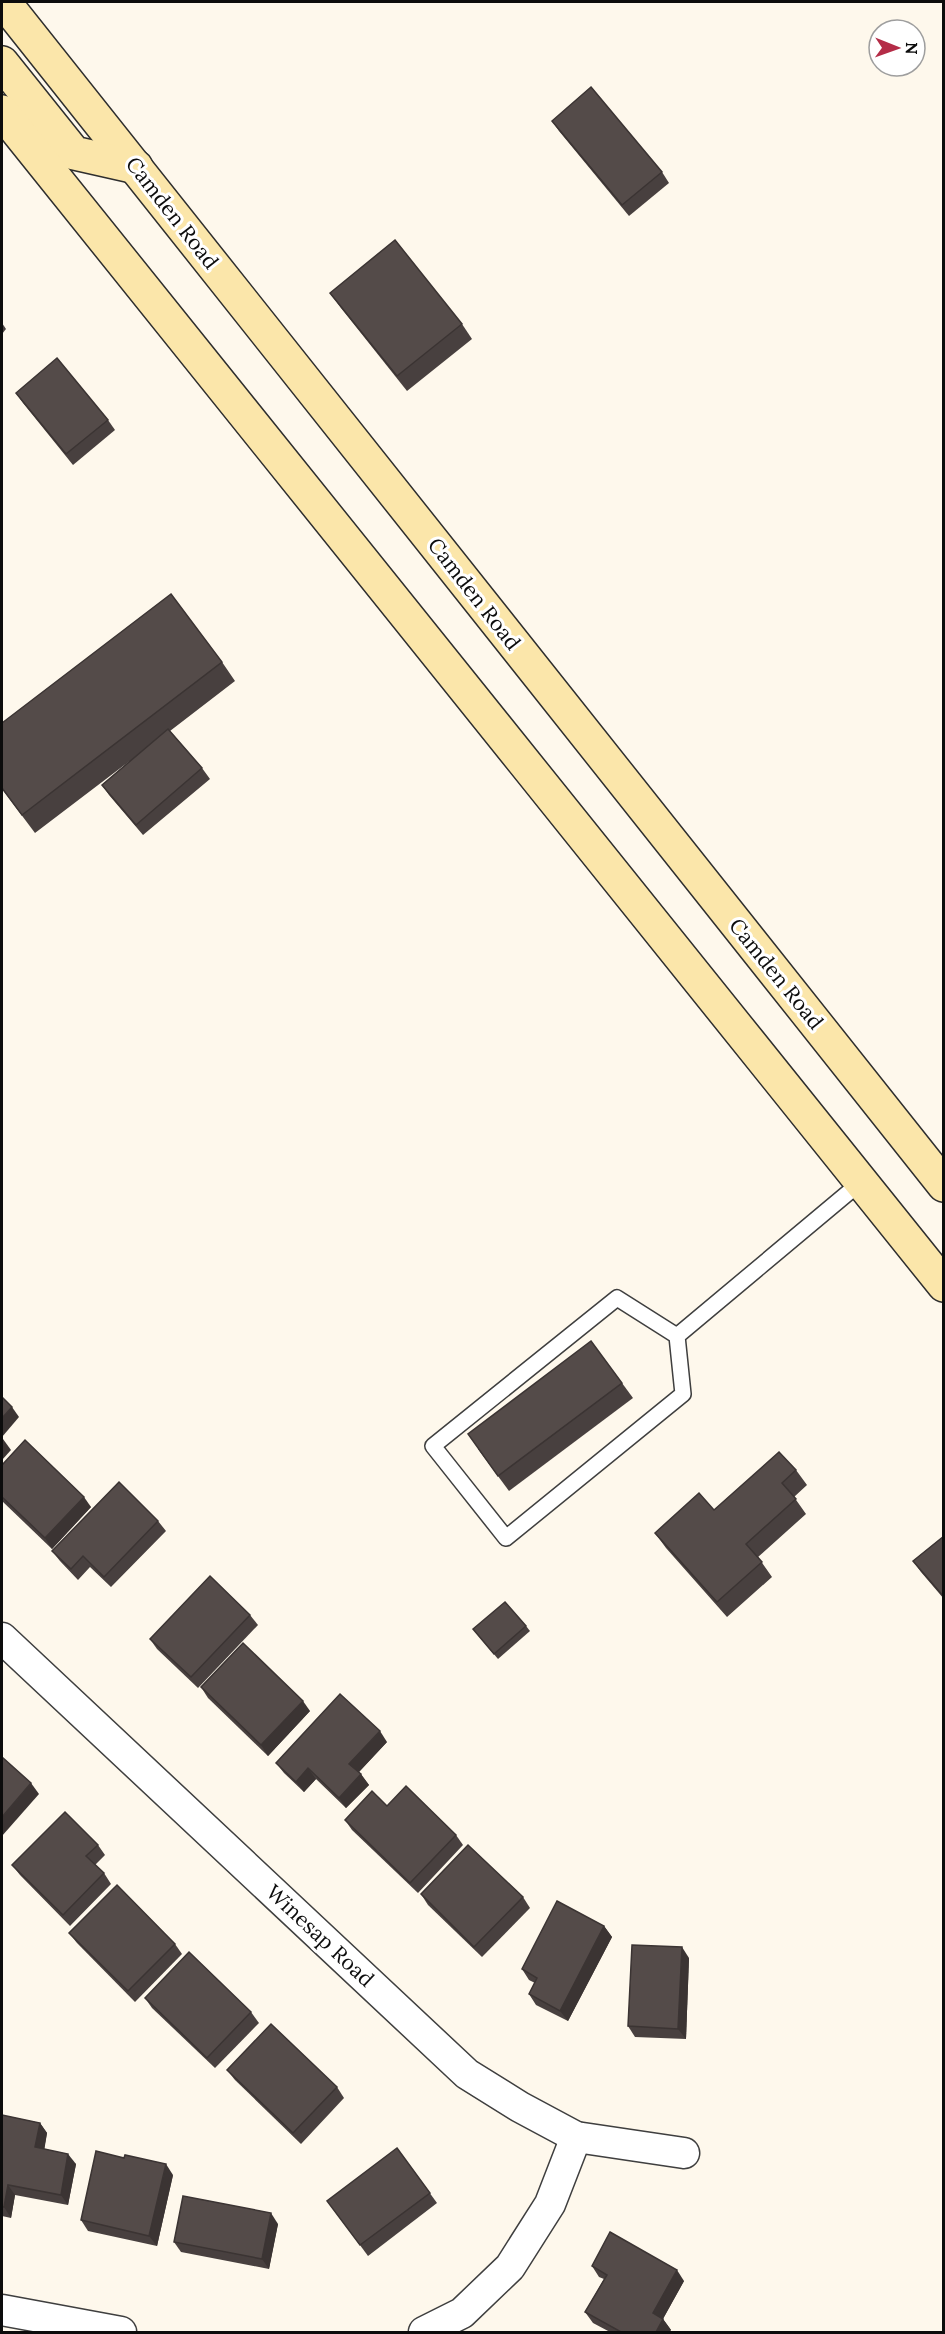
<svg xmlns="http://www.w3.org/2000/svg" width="945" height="2334" font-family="Lora,serif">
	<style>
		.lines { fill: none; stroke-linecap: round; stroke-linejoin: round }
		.lane-casing { stroke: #3f3f3f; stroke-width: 18 }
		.street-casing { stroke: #3f3f3f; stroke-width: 33 }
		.secondary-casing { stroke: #2e2e2e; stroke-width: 36 }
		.lane { stroke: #fff; stroke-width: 15 }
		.street { stroke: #fff; stroke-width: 30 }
		.secondary { stroke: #fbe6aa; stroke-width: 33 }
		.wall { fill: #48403f }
		.shaded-wall { fill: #3b3433 }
		.building { fill: #544b49; stroke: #3b3433; stroke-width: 1.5 }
		.labels { text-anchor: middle; stroke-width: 6; stroke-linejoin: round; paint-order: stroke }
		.street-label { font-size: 21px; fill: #0c0c0c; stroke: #fff }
	</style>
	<rect width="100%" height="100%" fill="#fef8ec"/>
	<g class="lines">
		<defs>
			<polyline id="lane" points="677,1336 683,1394 506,1538 433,1446 617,1298 677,1336 861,1182"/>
			<g id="street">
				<polyline points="2,1638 467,2074 520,2107 576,2137 684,2153"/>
				<polyline points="2,2310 121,2332"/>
				<polyline points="424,2332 462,2313 510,2267 550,2204 576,2137"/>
			</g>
			<g id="secondary">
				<polyline points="4,2 944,1185"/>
				<polyline points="2,63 74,153 136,167"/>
				<polyline points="2,112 944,1285"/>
			</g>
		</defs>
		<use href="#lane" class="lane-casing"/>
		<use href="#street" class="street-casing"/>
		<use href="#secondary" class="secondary-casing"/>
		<use href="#lane" class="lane"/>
		<use href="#street" class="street"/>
		<use href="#secondary" class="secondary"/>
	</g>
	<g class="wall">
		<polygon points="552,121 662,172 669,183 629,216 559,131"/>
		<polygon points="330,293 462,324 472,339 407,391 341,308"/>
		<polygon points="2,323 6,329 2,334"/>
		<polygon points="16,393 108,420 115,430 73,465 23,403"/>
		<polygon points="222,662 235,681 170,731 202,768 210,779 143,835 109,795 102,785 131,760 35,833 2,789 2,723"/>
		<polygon points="622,1383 633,1398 509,1491 478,1449"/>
		<polygon points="2,1465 91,1507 52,1549 2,1501"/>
		<polygon points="796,1470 807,1485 794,1497 806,1514 758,1557 772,1577 727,1617 666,1548 655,1533 714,1510"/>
		<polygon points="158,1521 166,1531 111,1587 90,1567 78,1580 60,1561 52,1551"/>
		<polygon points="944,1536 944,1599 921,1572 913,1561"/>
		<polygon points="250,1615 258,1625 198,1688 157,1649 150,1639"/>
		<polygon points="526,1626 530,1631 498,1659 473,1629"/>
		<polygon points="201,1687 310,1711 268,1756 208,1698"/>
		<polygon points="387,1742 359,1772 369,1785 346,1808 316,1779 304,1792 284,1773 276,1763"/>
		<polygon points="387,1806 456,1835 463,1845 418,1893 352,1830 345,1820"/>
		<polygon points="98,1845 105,1855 95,1865 104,1873 111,1884 70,1926 20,1875 12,1865"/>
		<polygon points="421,1894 523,1897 530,1908 482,1957 428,1905"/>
		<polygon points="604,1926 612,1937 568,2021 536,2005 529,1994 535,1983 529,1980 522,1969"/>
		<polygon points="69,1933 175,1944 182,1954 135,2002 77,1943"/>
		<polygon points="689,1958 686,2039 635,2037 628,2026"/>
		<polygon points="145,1998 251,2012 259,2023 215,2068 152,2008"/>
		<polygon points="227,2070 337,2087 344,2098 301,2144 235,2080"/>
		<polygon points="2,2115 40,2123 47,2133 44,2149 76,2164 68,2205 15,2195 11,2218 2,2216"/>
		<polygon points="397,2148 437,2203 368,2256 335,2211"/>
		<polygon points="173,2175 157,2246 88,2231 81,2220"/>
		<polygon points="278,2224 269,2269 181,2252 174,2242"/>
		<polygon points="592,2266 684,2281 663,2319 671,2330 669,2332 610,2332 593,2323 585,2312 604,2279 599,2277"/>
	</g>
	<g class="shaded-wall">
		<polygon points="12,1407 19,1417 2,1437 2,1418"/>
		<polygon points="3,1439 11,1450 2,1460 2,1442"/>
		<polygon points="84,1497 91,1507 52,1549 45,1538"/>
		<polygon points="303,1701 310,1711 268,1756 261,1745"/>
		<polygon points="380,1731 387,1742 357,1774 349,1764"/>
		<polygon points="308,1768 316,1779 304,1792 296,1782"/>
		<polygon points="361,1774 369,1785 346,1808 339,1798"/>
		<polygon points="31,1783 39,1794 2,1836 2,1817"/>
		<polygon points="604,1926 612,1937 568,2021 560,2011"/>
		<polygon points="682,1947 689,1958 686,2039 678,2029"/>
		<polygon points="40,2123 47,2133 43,2158 35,2147"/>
		<polygon points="68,2154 76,2164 68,2205 61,2195"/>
		<polygon points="166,2164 173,2175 157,2246 149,2236"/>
		<polygon points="8,2185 15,2195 11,2218 4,2207"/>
		<polygon points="271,2213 278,2224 269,2269 262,2259"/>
		<polygon points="677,2270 684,2281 660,2324 653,2313"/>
		<polygon points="663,2319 671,2330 669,2332 656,2332"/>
	</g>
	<g class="building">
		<polygon points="591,87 662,172 622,205 552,121"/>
		<polygon points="395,240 462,324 397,376 330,293"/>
		<polygon points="57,358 108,420 66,454 16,393"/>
		<polygon points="171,594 222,662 22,815 2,788 2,723"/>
		<polygon points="168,729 202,768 136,825 102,785"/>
		<polygon points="591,1341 622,1383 498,1476 468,1434"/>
		<polygon points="2,1397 12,1407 2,1418"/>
		<polygon points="25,1440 84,1497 45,1538 2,1497 2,1465"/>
		<polygon points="779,1452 796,1470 782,1483 796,1499 746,1544 762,1562 717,1602 655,1533 699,1493 714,1510"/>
		<polygon points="119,1482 158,1521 104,1577 83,1556 71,1569 52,1551"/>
		<polygon points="944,1536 944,1597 913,1561"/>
		<polygon points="210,1576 250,1615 191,1677 150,1639"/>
		<polygon points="505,1602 526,1626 494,1654 473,1629"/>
		<polygon points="243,1643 303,1701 261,1745 201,1687"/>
		<polygon points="340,1694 380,1731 349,1764 361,1774 339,1798 308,1768 296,1782 276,1763"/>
		<polygon points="2,1757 31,1783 2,1817"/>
		<polygon points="406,1786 456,1835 410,1883 345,1820 372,1791 387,1806"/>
		<polygon points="65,1812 98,1845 86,1856 104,1873 63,1915 12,1865"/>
		<polygon points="468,1845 523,1897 474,1947 421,1894"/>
		<polygon points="117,1885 175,1944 128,1991 69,1933"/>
		<polygon points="557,1901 604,1926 560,2011 529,1994 537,1978 522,1969"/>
		<polygon points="632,1945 682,1947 678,2029 628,2026"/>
		<polygon points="189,1952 251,2012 207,2058 145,1998"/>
		<polygon points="271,2024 337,2087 293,2133 227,2070"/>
		<polygon points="2,2115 40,2123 35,2147 68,2154 61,2195 8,2185 4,2207 2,2207"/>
		<polygon points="397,2148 430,2193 360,2245 327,2201"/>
		<polygon points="96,2151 124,2158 125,2155 166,2164 149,2236 81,2220"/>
		<polygon points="183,2196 271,2213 262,2259 174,2242"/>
		<polygon points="610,2232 677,2270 653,2313 663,2319 656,2332 621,2332 585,2312 607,2275 592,2266"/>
	</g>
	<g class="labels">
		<g class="street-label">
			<text transform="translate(172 213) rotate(52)" y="7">Camden Road</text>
			<text transform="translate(474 594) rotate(52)" y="7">Camden Road</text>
			<text transform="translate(776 974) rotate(51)" y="7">Camden Road</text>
			<text transform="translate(320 1936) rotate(43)" y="7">Winesap Road</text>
		</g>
	</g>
	<rect width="945" height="2334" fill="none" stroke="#0c0c0c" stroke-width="6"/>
	<g transform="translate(897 48) rotate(91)"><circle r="28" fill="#ffffff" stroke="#9e9e9e" stroke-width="1.5"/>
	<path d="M0-4.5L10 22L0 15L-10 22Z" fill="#b42c47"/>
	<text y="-9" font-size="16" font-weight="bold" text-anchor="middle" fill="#0c0c0c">N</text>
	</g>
</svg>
